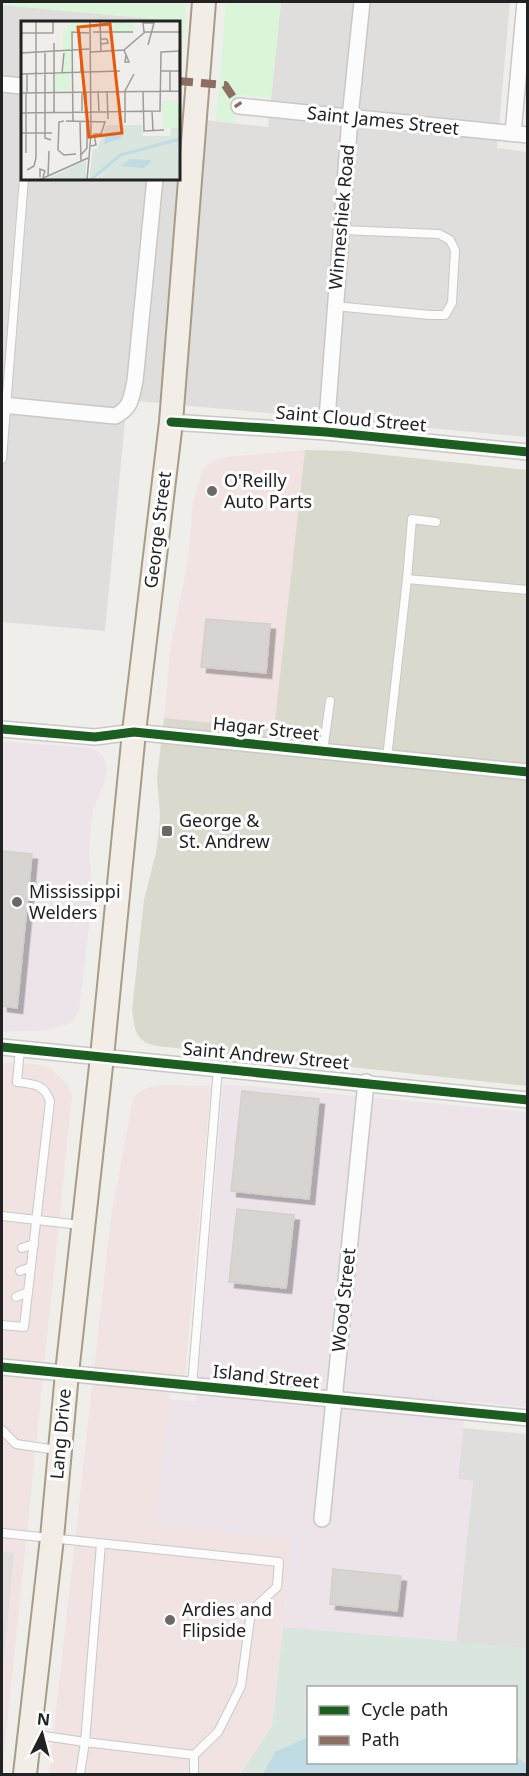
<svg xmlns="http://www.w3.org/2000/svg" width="529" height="1776" font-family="'Noto Sans',sans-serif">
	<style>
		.residential { fill: #dfdedc }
		.commercial { fill: #f1e3e1 }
		.industrial { fill: #ede4e9 }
		.construction { fill: #d9d9cd }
		.wetland { fill: #d9e6de; fill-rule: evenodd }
		.park { fill: #daf5da }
		.parking { fill: #e0dfde }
		.water { fill: #bfdbe3 }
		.building { fill: #d7d4d2; stroke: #d3d0cc; stroke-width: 1.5; filter: url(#shadow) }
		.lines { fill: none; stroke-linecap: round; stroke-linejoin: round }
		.service-casing { stroke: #c9c8c7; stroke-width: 10 }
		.minor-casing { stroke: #c9c8c7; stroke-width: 18 }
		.primary-casing { stroke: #a79c86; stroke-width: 26 }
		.service { stroke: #fdfcfc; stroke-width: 8 }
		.minor { stroke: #fdfcfc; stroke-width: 15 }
		.primary { stroke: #f3ede7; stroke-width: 22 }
		.quiet { stroke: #8d6e63; stroke-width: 8; stroke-dasharray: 15 8; stroke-linecap: butt }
		.cycleway-casing { stroke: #fff; stroke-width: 13 }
		.cycleway { stroke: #1b5e20; stroke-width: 9 }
		.poi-dot { fill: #6a6968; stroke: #fff; stroke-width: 2 }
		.labels { text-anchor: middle; stroke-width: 6; stroke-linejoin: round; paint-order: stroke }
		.street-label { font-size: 18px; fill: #222; stroke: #fff }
		.poi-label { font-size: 18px; fill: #222; stroke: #fff; text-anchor: start }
		.inset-river { fill: none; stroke: #bfdbe3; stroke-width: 3 }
		.inset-road { fill: none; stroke: #9e9c9b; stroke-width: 1.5 }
		.view { fill: #e8590c; fill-opacity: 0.15; stroke: #e8590c; stroke-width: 3 }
		.inset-edge { fill: none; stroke: #222; stroke-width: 3 }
	</style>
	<defs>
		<filter id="shadow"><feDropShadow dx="5.5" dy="5.5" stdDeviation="0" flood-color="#0004"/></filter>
	</defs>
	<rect width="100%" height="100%" fill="#f0eeeb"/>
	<g class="residential">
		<polygon points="281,2 510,2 497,148 527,152 527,437 127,400 105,631 2,622 2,5 155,19 155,22 22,22 22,178 178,178 179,117 268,127"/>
		<polygon points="463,1428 527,1434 527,1650 456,1644 473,1481 458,1479"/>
	</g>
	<g class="commercial">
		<polygon points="305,450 274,729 164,718 170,651 188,560 193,503 203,469 212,461 226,457"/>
		<polygon points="2,1062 43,1065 51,1069 68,1085 72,1096 2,1774"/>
		<polygon points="158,1085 211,1086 185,1375 172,1374 155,1525 292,1540 272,1726 240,1774 49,1774 111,1217 133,1098 141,1090"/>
	</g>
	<g class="industrial">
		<polygon points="2,741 90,748 99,752 106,761 107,771 103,786 93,811 91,824 89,852 93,893 79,1011 71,1023 47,1030 2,1032"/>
		<polygon points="223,1085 248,1086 527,1112 527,1407 466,1401 458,1479 473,1481 456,1644 283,1627 292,1540 155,1526 169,1399 196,1401"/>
	</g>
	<polygon class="construction" points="305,450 348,451 527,470 527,1086 157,1046 146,1043 139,1037 135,1029 132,1010 144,900 156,852 159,830 160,815 157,778 164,718 274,729"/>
	<path class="wetland" d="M283,1627L527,1648V1774H240L272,1726ZM308,1688H516V1762H308Z"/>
	<g class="park">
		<polygon points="2,2 187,2 179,93 178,22 155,22 155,19 2,5"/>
		<polygon points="226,2 281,2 271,98 237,95 234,123 216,121"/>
	</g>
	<polygon class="parking" points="2,1552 14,1553 2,1678"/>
	<polygon class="water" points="308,1737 308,1762 516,1762 516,1757 527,1764 527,1774 263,1774 275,1752"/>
	<g class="building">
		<polygon points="206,619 270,624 266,673 201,667"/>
		<polygon points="2,851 32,854 17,1008 2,1006"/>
		<polygon points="242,1091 319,1099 309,1199 231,1191"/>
		<polygon points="237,1209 294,1215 286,1288 229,1282"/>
		<polygon points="333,1569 401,1576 397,1611 330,1604"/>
	</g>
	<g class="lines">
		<defs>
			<g id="service">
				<polyline points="334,306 430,315 445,315 452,303 455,250 450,240 439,234 341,230"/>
				<polyline points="2,459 24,178"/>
				<polyline points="436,522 412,519 407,579 528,590"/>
				<polyline points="323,751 330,701"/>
				<polyline points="387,758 407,579"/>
				<polyline points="2,1216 81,1225"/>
				<polyline points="22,1248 34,1244"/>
				<polyline points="20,1271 31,1267"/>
				<polyline points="16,1297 28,1292"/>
				<path d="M2,1325L24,1327L50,1101C44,1084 34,1084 17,1082L20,1048"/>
				<polyline points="192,1386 218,1068"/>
				<polyline points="2,1430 16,1444 57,1450"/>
				<polyline points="2,1533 279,1562 277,1587 251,1611 241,1686 218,1732 194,1755 85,1742 80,1774"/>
				<polyline points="31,1734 85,1742 101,1544"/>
				<polyline points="194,1755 194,1774"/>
			</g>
			<g id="minor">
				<polyline points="2,84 22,86"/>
				<polyline points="239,106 528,135"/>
				<polyline points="513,133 525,2"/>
				<path d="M2,405L115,416C132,408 131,397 135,381L155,178"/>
				<polyline points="171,422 326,432 528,452"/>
				<polyline points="326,432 350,117 362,2"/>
				<polyline points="2,729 95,737 134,732 528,772"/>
				<polyline points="2,1047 528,1100"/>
				<polyline points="2,1367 528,1418"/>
				<polyline points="322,1519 366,1082"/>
			</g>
			<polyline id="primary" points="25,1774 52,1538 67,1373 102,1057 134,732 171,422 204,2"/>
		</defs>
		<use href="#service" class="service-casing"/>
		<use href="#minor" class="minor-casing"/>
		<use href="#primary" class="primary-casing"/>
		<use href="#service" class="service"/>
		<use href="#minor" class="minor"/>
		<use href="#primary" class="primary"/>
		<polyline class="quiet" points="178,81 225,85 239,106"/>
		<defs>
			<g id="cycleway">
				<polyline points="171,422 326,432 528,452"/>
				<polyline points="2,729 95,737 134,732 528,772"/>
				<polyline points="2,1047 528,1100"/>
				<polyline points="2,1367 528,1418"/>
			</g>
		</defs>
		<use href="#cycleway" class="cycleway-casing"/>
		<use href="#cycleway" class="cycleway"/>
	</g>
	<g class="poi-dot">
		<circle cx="212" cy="491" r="6"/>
		<rect x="161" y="825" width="12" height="12" rx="3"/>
		<circle cx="17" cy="902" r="6"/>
		<circle cx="170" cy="1620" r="6"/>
	</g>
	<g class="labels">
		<g class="street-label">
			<text transform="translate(383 121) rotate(6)" y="6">Saint James Street</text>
			<text transform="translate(342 217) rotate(-85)" y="6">Winneshiek Road</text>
			<text transform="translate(351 419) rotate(5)" y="6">Saint Cloud Street</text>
			<text transform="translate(158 530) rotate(-83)" y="6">George Street</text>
			<text transform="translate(266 729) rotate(6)" y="6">Hagar Street</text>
			<text transform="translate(266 1056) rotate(5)" y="6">Saint Andrew Street</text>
			<text transform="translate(344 1300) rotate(-84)" y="6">Wood Street</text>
			<text transform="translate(266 1377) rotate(6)" y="6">Island Street</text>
			<text transform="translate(61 1434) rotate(-85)" y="6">Lang Drive</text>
		</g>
		<g class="poi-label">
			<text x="224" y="487">O'Reilly<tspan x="224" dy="21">Auto Parts</tspan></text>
			<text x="179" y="827">George &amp;<tspan x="179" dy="21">St. Andrew</tspan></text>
			<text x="29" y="898">Mississippi<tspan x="29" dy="21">Welders</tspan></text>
			<text x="182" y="1616">Ardies and<tspan x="182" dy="21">Flipside</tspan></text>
		</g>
	</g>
	<g transform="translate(21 21)">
		<rect width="159" height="159" fill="#f0eeeb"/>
		<path d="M85,104H121L122,115H149L150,107H159V159H75L83,152L68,158L72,128H76ZM65,140V159H24L57,143Z" fill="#d9e6de"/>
		<path d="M54,0H68V12L66,6H53L50,50L42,51V10ZM90,0H112L114,12L90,10ZM34,53H49V70H34ZM141,80H159V107H142Z" fill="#daf5da"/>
		<path d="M98,110L102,113L99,118L83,123L85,112ZM109,138L129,139L130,141L123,147L99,145Z" fill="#bfdbe3"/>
		<path class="inset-river" d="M70,159L99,134L159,118"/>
		<path class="inset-road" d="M15,0V26M79,0L80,31M59,11L60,51M72,11H112M123,11L122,2H133L127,24M0,12H32V0M79,18H86L87,22L79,23M33,22V92M103,29L108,41H104L105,34M158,30L159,91M70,31L103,29L124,11H159M0,32L68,28M24,32V117L30,119M140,50H159M149,50V70M6,52V71M41,52L43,32M0,53L99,50M77,70L78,90M86,70L87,98M122,70L123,110L143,109M61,71V90M65,71V90M0,72L159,70M5,72V132M131,90L132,110M0,92L139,90L140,31L159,30M43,100L38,101L37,129L43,134L55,133M45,100L84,101L80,113H73L75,124L70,125M52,101L51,11L68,12M59,101L60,140M104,102V70L113,53M0,112H31M59,135L66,127V101M6,149L13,145L15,137V26M27,155L28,130M19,156V148L24,150L22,156M18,159L67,137M66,159L70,113L69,0"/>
		<path class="view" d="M89,3L101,112L68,116L57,6Z"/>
		<rect width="159" height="159" class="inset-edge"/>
	</g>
	<rect width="529" height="1776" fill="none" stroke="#222222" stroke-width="6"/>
	<rect x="307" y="1686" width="210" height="78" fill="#ffffff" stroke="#a7a7a7" stroke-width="1.5"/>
	<rect x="319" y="1706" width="30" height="9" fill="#1b5e20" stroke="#a7a7a7" stroke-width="1.5"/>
	<text x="361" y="1716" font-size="18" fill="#222222">Cycle path</text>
	<rect x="319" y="1736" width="30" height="9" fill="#8d6e63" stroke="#a7a7a7" stroke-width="1.5"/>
	<text x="361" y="1746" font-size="18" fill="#222222">Path</text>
	<g transform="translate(42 1734) rotate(6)" stroke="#ffffff" stroke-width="4.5" paint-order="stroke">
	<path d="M0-4.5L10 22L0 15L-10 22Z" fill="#222222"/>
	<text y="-9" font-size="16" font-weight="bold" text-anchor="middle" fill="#222222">N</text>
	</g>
</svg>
